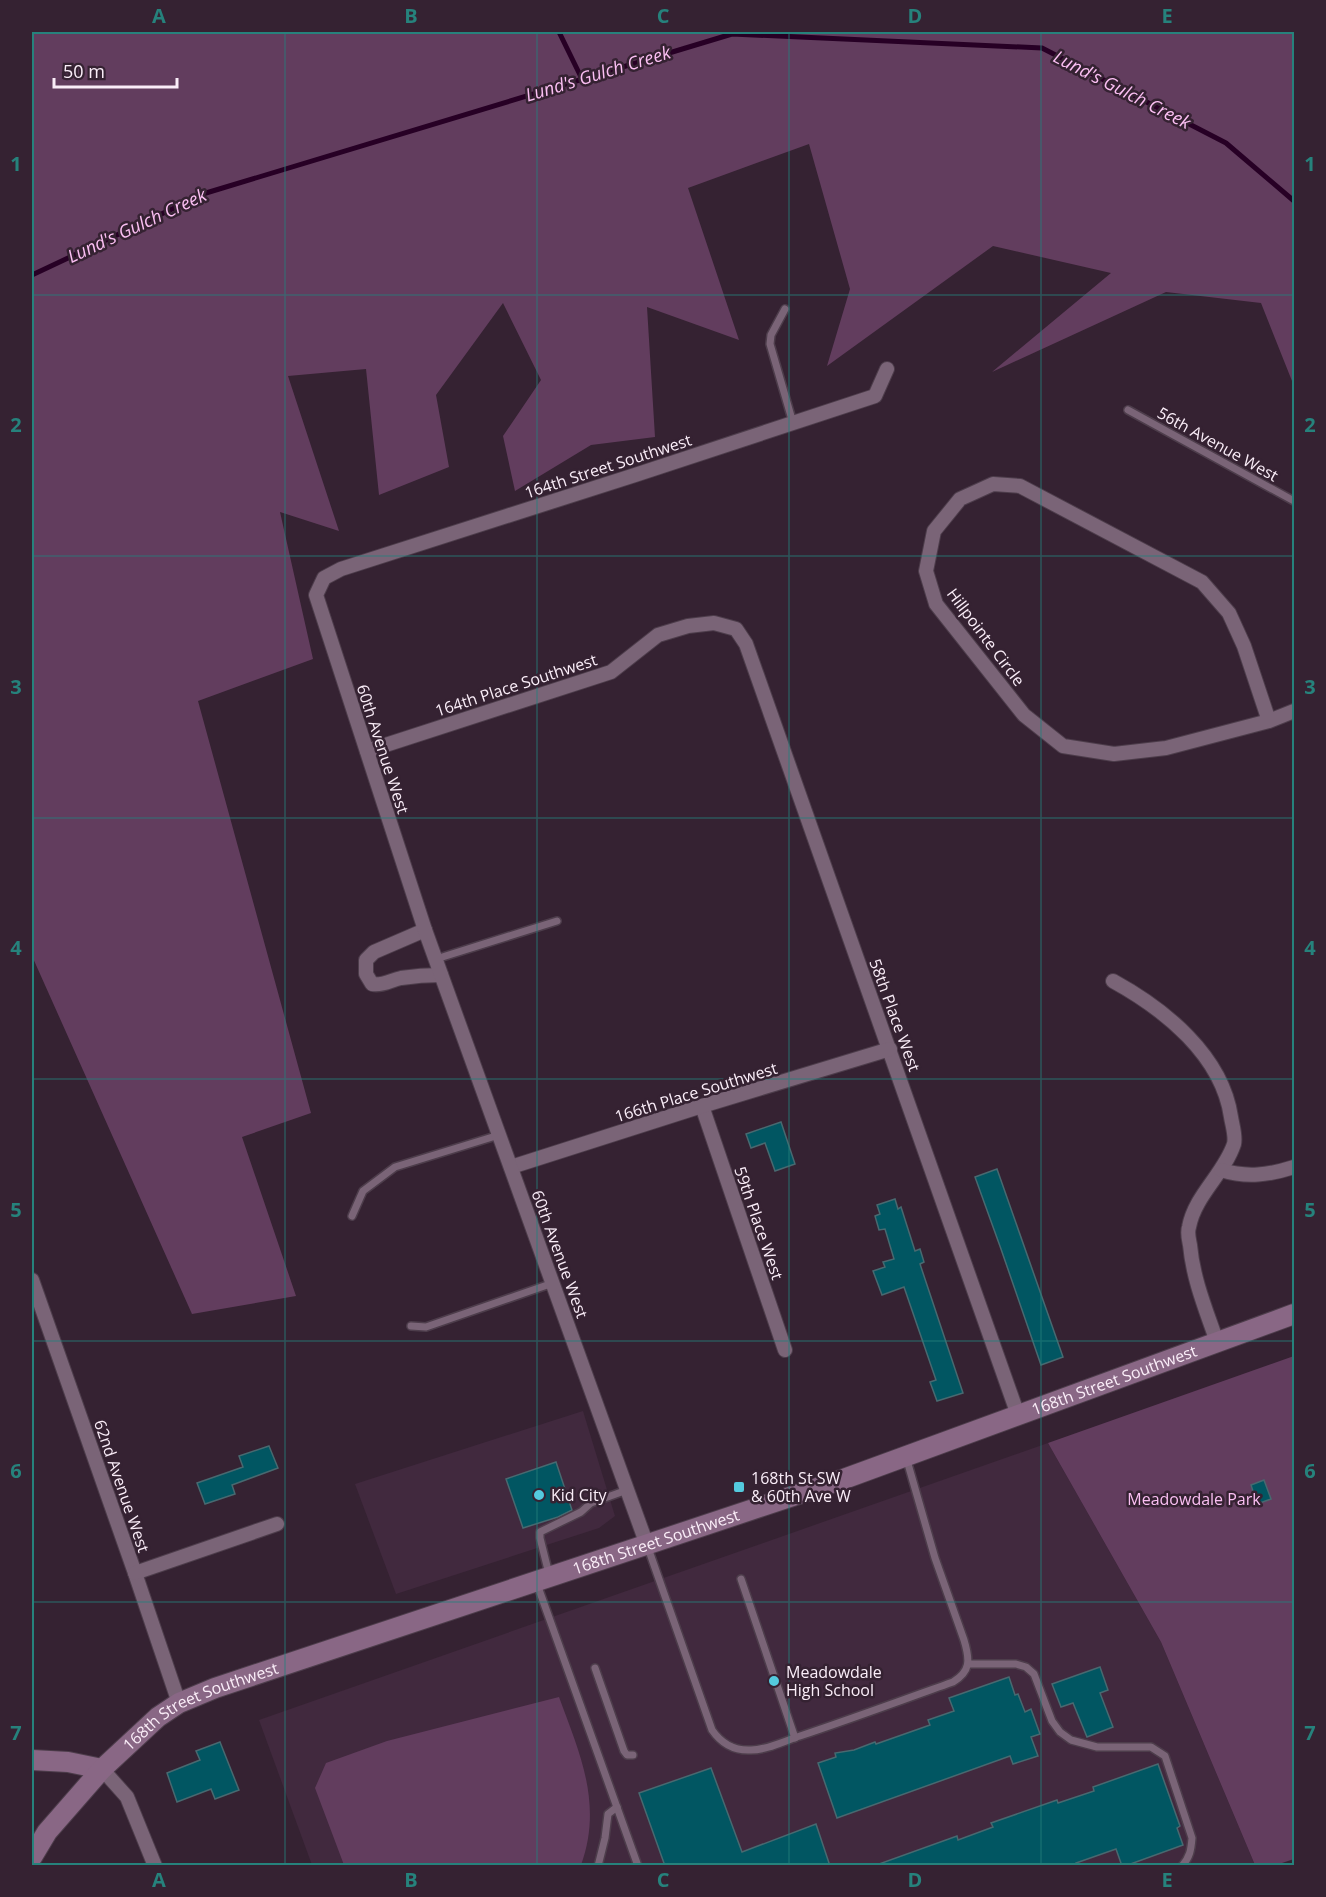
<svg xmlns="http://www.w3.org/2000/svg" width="1326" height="1897" font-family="'Open Sans',sans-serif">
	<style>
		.built { fill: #41293e }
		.green { fill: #623d5e }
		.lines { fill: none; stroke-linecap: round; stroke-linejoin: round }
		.stream { stroke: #270025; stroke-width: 5 }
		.building { fill: #015662; stroke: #486970; stroke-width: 1.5 }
		.lane-casing { stroke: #4d3d4b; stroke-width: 10 }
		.street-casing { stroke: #4d3d4b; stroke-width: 16 }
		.secondary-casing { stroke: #4d3d4b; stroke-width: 22 }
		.lane { stroke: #7a6477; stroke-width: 7 }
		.street { stroke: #7a6477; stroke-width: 14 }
		.secondary { stroke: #896785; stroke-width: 20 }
		.grid { fill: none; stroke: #26827c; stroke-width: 1.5; stroke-opacity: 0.55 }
		.poi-dot { fill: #54cade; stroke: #352232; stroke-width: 2 }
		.labels { text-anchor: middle; stroke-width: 5; stroke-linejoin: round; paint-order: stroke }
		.street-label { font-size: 16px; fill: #faedf8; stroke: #352232 }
		.poi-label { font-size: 16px; fill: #faedf8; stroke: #352232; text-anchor: start }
		.park-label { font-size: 16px; fill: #fbbff3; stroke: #352232 }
		.water-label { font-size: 18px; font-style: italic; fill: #fbbff3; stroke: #352232 }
		.neatline { fill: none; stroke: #26827c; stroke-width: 2 }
		.grid-label { font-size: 20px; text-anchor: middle; font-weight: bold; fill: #26827c }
	</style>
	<rect width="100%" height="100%" fill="#352232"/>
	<g class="built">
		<polygon points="583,1411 615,1516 599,1528 396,1594 355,1484"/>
		<polygon points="1048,1443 1161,1642 1255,1865 312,1865 259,1720"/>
	</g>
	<g class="green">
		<polygon points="32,32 1294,32 1294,386 1261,303 1166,292 992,372 1111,273 993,246 827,366 850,289 809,144 688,188 739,340 647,307 655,437 591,445 515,491 503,436 541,380 503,303 436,395 449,467 379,495 366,369 288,376 339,531 280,512 313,659 198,701 311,1113 242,1137 296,1296 192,1314 32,956"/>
		<polygon points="1294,1356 1294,1859 1276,1865 1255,1865 1161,1642 1048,1443"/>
		<path d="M559,1697C580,1754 603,1804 581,1865H344L315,1788L326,1763L387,1741Z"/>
	</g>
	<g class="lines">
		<g class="stream">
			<polyline points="559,32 582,79"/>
			<polyline points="32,275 206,193 732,34 1042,48 1226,143 1294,201"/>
		</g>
	</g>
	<g class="building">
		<polygon points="781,1122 795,1164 775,1171 765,1143 751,1148 746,1134"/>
		<polygon points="997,1169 1063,1357 1041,1365 1001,1249 975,1177"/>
		<polygon points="895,1199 898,1209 901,1207 915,1251 920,1249 924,1262 920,1264 963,1393 937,1401 930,1382 936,1380 904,1287 882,1295 873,1271 885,1267 883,1262 894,1259 885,1229 879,1230 875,1216 880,1214 877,1205"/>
		<polygon points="269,1446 278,1468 232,1485 235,1494 205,1504 197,1483 243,1467 239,1456"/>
		<polygon points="556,1462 572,1510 558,1517 523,1528 506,1479"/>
		<polygon points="1264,1480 1271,1499 1257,1504 1251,1485"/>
		<polygon points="1100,1667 1108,1690 1100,1693 1113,1727 1087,1737 1073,1703 1061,1707 1052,1684"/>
		<polygon points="1009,1677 1015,1695 1018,1694 1025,1712 1031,1709 1040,1734 1031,1737 1038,1756 1013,1764 1010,1756 837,1818 818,1763 836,1757 835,1753 854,1750 875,1742 876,1744 930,1725 928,1720 954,1711 949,1698"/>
		<polygon points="220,1742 239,1790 215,1799 211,1789 177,1802 167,1773 200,1760 196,1751"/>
		<polygon points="1158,1764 1180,1826 1177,1828 1183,1845 1125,1866 1122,1866 1116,1849 1076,1863 1077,1866 879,1866 879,1864 957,1836 958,1840 993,1827 991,1823 1057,1800 1058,1803 1094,1791 1093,1787"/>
		<polygon points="711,1768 742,1852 816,1824 830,1866 665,1866 639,1793"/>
	</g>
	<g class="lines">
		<defs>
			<g id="lane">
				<polyline points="785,309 771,335 770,344 793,423"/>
				<polyline points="1128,410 1294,501"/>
				<polyline points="436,959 557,921"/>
				<polyline points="352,1216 363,1191 395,1167 499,1135"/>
				<polyline points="411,1326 426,1327 553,1283"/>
				<path d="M647,1545L712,1730C721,1743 734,1751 751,1750C767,1750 784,1741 800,1736C851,1719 902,1700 953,1682C971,1671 970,1660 964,1640L935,1558L906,1457"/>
				<polyline points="549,1574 540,1538 540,1532 581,1512 591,1503 627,1490"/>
				<polyline points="741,1579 795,1738"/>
				<polyline points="537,1584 638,1866"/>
				<path d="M968,1664H1016L1026,1667L1034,1674L1052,1721L1060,1732L1071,1740L1097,1747H1151L1165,1756L1192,1838C1191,1850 1190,1857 1182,1866"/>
				<polyline points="595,1668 624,1751 627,1755 633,1755"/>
				<polyline points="598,1866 605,1838 608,1814 617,1807"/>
			</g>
			<g id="street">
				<polyline points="1269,721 1244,646 1229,613 1202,582 1020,486 993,484 960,499 934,531 926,571 936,604 1024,715 1063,746 1114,754 1166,748 1269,721 1294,711"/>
				<polyline points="367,751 611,672 658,635 688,626 714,623 736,629 746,644 1018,1415"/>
				<path d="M425,930L374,952L366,960V974L372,984C383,986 391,980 401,978C414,976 428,975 441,975"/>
				<path d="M1113,981C1164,1009 1222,1055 1231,1117C1232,1124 1236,1136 1234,1144C1224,1174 1195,1195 1189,1227C1187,1233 1189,1240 1190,1245C1193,1279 1206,1310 1217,1342"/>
				<polyline points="702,1106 785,1350"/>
				<polyline points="511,1167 702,1106 890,1049"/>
				<path d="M1221,1170C1247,1178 1269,1175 1294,1167"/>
				<polyline points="32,1280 135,1573 179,1703"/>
				<polyline points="647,1545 425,930 316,595 324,578 341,569 635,475 875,396 887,369"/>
				<polyline points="135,1573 277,1524"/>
				<polyline points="102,1769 127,1797 155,1866"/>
			</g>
			<g id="secondary">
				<polyline points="32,1760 68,1762 102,1769"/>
				<path id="s1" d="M32,1857L47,1832L102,1769L158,1717L179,1703L215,1688L841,1480L1294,1314"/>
			</g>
		</defs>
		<use href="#lane" class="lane-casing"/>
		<use href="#street" class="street-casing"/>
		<use href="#secondary" class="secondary-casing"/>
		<use href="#lane" class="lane"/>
		<use href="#street" class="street"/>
		<use href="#secondary" class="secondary"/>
	</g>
	<path class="grid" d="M285,32V1866M537,32V1866M789,32V1866M1041,32V1866M32,295H1294M32,556H1294M32,818H1294M32,1079H1294M32,1341H1294M32,1602H1294"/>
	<g class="poi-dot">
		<rect x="733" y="1481" width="12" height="12" rx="3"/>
		<circle cx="539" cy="1495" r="6"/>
		<circle cx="774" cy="1681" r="6"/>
	</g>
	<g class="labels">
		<g class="street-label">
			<text transform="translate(1218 444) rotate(29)" y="6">56th Avenue West</text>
			<text transform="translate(608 466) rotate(-18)" y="6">164th Street Southwest</text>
			<text transform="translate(986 637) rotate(53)" y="6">Hillpointe Circle</text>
			<text transform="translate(516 685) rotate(-18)" y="6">164th Place Southwest</text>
			<text transform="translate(383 749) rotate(72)" y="6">60th Avenue West</text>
			<text transform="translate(895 1015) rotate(70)" y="6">58th Place West</text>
			<text transform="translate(696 1092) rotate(-17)" y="6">166th Place Southwest</text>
			<text transform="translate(759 1223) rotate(71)" y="6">59th Place West</text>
			<text transform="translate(560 1254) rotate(70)" y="6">60th Avenue West</text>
			<text dy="6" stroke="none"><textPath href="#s1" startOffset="1204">168th Street Southwest</textPath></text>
			<text transform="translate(122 1486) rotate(71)" y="6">62nd Avenue West</text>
			<text dy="6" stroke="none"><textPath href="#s1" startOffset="718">168th Street Southwest</textPath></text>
			<text dy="6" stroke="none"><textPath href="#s1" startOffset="232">168th Street Southwest</textPath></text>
		</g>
		<g class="poi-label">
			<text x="751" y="1484">168th St SW<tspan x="751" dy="18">&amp; 60th Ave W</tspan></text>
			<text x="551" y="1501">Kid City</text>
			<text x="786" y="1678">Meadowdale<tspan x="786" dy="18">High School</tspan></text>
		</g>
		<g class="park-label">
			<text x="1194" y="1505">Meadowdale Park</text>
		</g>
		<g class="water-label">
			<text transform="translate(598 74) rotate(-17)" y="6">Lund's Gulch Creek</text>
			<text transform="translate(1122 90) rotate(27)" y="6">Lund's Gulch Creek</text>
			<text transform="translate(137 226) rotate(-25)" y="6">Lund's Gulch Creek</text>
		</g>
	</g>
	<rect width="1326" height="1897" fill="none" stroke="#352232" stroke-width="66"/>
	<path d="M54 78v9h123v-9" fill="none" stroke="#faedf8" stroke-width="3"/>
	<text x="63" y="78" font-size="18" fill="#faedf8" stroke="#352232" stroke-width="4.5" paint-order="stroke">50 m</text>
	<rect x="33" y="33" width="1260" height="1831" class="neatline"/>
	<g class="grid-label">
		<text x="159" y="23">A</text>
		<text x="411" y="23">B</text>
		<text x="663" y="23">C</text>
		<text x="915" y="23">D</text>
		<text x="1167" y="23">E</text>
		<text x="16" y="171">1</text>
		<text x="1310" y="171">1</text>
		<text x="16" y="432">2</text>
		<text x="1310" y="432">2</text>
		<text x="16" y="694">3</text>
		<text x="1310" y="694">3</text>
		<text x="16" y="955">4</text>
		<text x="1310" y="955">4</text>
		<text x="16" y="1217">5</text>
		<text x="1310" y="1217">5</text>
		<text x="16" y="1478">6</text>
		<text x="1310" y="1478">6</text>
		<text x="16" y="1740">7</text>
		<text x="1310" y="1740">7</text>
		<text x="159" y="1887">A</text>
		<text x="411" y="1887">B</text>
		<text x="663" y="1887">C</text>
		<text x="915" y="1887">D</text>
		<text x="1167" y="1887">E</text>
	</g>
</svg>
